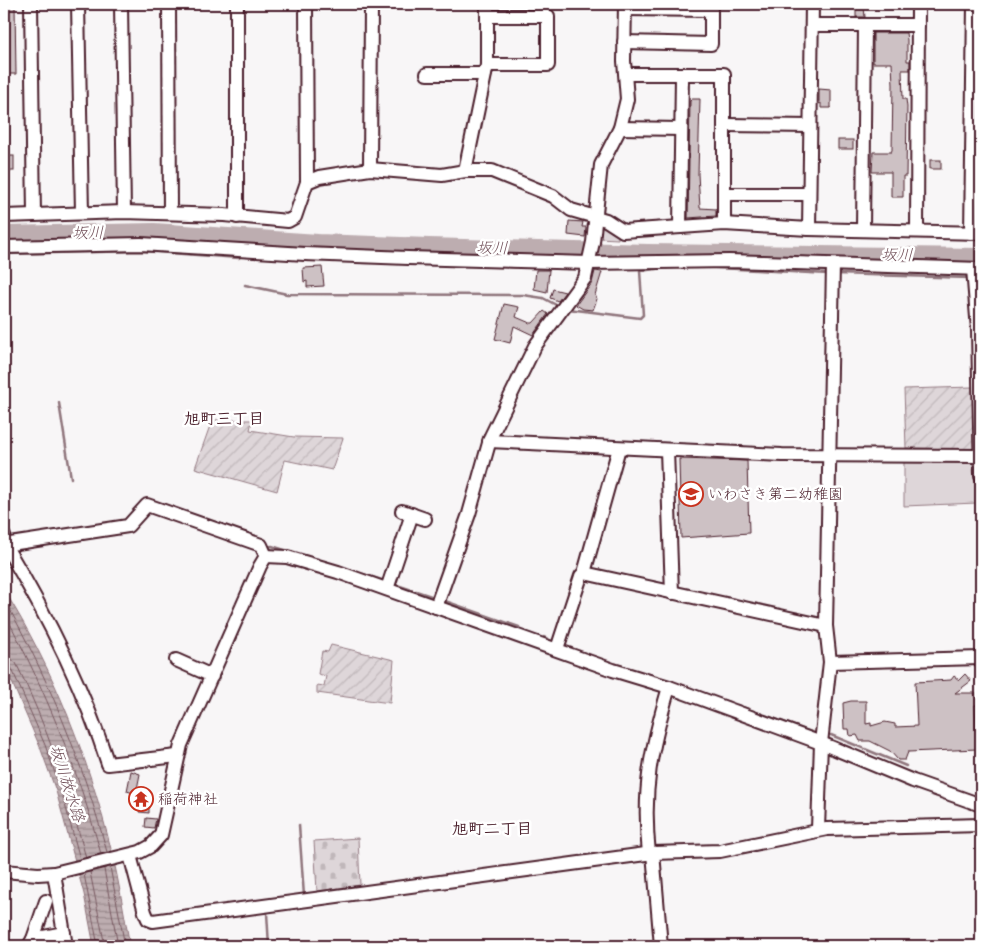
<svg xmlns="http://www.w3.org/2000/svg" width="985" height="950" font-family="'Shantell Sans','Klee One',sans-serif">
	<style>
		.cemetery { fill: url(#cemetery-stones); stroke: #947a82 }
		.park { fill: #ded6d9; stroke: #947a82 }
		.garden { fill: url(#garden-furrows); stroke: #947a82 }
		.water { fill: url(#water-rules); stroke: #8f747b }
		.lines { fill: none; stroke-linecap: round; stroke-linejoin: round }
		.shore { stroke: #785860; stroke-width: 1 }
		.stream { stroke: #8f747b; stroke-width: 2.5 }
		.river { stroke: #bdadb0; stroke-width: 16 }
		.building { fill: #cdc1c4; stroke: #4a1f2b }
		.minor-casing { stroke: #4a1f2b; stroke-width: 16 }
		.minor { stroke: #fff; stroke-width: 12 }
		.labels { text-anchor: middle; stroke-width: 5; stroke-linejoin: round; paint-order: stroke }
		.poi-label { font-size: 15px; fill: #4a1f2b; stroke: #fff; text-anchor: start }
		.water-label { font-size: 16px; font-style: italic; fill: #72515a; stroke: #fff }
		.neighbourhood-label { font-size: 16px; font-weight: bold; fill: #4a1f2b; stroke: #fff }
	</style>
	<defs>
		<pattern id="cemetery-stones" width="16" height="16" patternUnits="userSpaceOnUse" patternTransform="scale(1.25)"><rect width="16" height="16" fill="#ded6d9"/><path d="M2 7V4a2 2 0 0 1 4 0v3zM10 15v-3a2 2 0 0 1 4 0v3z" fill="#c0b7ba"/></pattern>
		<pattern id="garden-furrows" width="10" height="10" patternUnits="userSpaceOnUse" patternTransform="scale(1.25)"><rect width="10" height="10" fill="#ded6d9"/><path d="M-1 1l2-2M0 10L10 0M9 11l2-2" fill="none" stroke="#c0b7ba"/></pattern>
		<pattern id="water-rules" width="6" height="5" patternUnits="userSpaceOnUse" patternTransform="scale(1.25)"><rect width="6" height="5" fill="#bdadb0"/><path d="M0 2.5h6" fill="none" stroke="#9c8c8f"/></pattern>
	</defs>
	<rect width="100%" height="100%" fill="#f8f6f7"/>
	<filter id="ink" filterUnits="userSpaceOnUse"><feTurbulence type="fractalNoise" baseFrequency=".02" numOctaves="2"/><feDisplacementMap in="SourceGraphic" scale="10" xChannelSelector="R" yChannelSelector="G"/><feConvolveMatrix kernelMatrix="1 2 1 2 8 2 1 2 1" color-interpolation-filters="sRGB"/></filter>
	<g filter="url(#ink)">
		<polygon class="cemetery" points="358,838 360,885 317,891 314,841"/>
		<g class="park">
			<polygon points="602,223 618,234 618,239 598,238 598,224"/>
			<polygon points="904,460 971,461 976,467 977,503 904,506"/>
		</g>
		<g class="garden">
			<polygon points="972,387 975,449 906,448 904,389"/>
			<polygon points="212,420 252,420 250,430 294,437 343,438 332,470 285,460 277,491 195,468"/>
			<polygon points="331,645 394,660 390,703 317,693 317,685 324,686 326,676 318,674 322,651 328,652"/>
		</g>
		<path class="water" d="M4,590C53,668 89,759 111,849C119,881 124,914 130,946H94L84,894L56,791L40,747L4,664Z"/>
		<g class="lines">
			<g class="shore">
				<path d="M4,599C49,679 83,763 107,852"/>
				<path d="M4,612C45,690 78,769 101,854"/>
				<path d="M4,656L10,658L16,663C47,726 68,790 86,858"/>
				<polyline points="4,663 11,667 45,745 61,790 80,859"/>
				<polyline points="110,867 125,946"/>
				<polyline points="104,869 118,946"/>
				<polyline points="90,872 105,946"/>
				<polyline points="84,874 98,946"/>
			</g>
			<g class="stream">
				<polyline points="4,254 142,251 239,258"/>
				<polyline points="701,267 828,274"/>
				<polyline points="836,274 970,278"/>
				<polyline points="245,285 287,294 523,295 543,298 558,306"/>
				<polyline points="568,309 640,318 643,315 640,271 663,268"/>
				<polyline points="59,403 71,478"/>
				<polyline points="265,547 272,546 291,552"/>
				<polyline points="363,574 385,581"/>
				<polyline points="394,584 412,590"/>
				<polyline points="416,591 434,597"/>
				<polyline points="445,601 519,627"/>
				<polyline points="544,637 554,642"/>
				<polyline points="716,698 729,702"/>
				<polyline points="737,705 814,733"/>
				<polyline points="831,735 906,766"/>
				<polyline points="299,825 304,896"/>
				<polyline points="267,913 269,946"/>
			</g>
			<polyline class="river" points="4,234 154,231 318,242 429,246 648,252 981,256"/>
		</g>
		<g class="building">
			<polygon points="4,5 15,5 16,74 4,74"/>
			<polygon points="856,7 864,7 865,17 856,17"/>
			<polygon points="873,33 906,33 907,40 907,61 910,61 910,70 902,70 903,99 906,99 907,107 906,176 903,176 903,197 891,197 891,172 872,172 873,152 891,152 892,150 893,85 892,63 873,63"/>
			<polygon points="819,89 831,90 831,108 821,108 821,103 819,104"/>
			<polygon points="692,99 700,99 698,174 700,208 716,209 716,216 688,218 690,101"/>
			<rect x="838" y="140" width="15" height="9"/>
			<rect x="4" y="156" width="10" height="15"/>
			<rect x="930" y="160" width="11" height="9"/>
			<polygon points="569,221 583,222 582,227 586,227 585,237 568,235"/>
			<polygon points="322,267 324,286 307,287 307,281 304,282 303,268"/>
			<polygon points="536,270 549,270 547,292 534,289"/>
			<polygon points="595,271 602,272 595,295 597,299 593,310 583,309 576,305 592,283"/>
			<polygon points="553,289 565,292 558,301 550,298"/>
			<polygon points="504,304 519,307 516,317 530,323 533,323 544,311 548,314 533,335 514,326 510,343 495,339"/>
			<polygon points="679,459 747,461 749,533 681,538"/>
			<polygon points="965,674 971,681 955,693 975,693 975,698 978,697 979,705 975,705 977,749 908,752 905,760 898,760 890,751 870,741 860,741 857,735 850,736 849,729 844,729 843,703 851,701 866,701 866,724 871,723 871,726 885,722 895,724 895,727 917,726 915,682 951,680 954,676 959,680"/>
			<polygon points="131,771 140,774 136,794 127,791"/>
			<polygon points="139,796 149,797 149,813 139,812 140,809 137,808"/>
			<polygon points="146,818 156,819 154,828 145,827"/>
		</g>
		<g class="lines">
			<defs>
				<g id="minor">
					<polyline points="31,4 34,215"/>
					<polyline points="78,4 82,213"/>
					<polyline points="121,4 124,212"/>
					<polyline points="169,4 170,213"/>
					<polyline points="306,4 307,182"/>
					<polyline points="812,25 918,25"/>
					<polyline points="624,42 711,44 711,10 625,9"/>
					<polyline points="487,65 548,65 548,16 487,16"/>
					<polyline points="427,74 485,74"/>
					<polyline points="626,74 724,74 724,224"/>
					<polyline points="724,125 810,126"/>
					<polyline points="620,128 681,129"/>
					<polyline points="370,169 371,4"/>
					<polyline points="465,171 487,65 487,4"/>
					<polyline points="725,194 809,194"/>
					<polyline points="4,216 124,212 224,215 288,221 295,217 307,182 319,177 370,169 442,175 465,171 492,171 553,196 571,210 606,220 623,231 724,224 809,229 981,233"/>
					<polyline points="237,217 237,4"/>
					<polyline points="680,227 682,75"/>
					<polyline points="809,229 812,4"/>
					<polyline points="863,230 865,25"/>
					<polyline points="917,231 918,4"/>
					<polyline points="971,233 974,4"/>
					<polyline points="4,247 141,244 305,254 408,258 589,263 729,261 981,269"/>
					<polyline points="973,269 978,330 981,476"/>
					<polyline points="489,441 782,455 981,456"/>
					<polyline points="667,450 672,593"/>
					<polyline points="402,511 425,519"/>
					<path d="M4,536L5,545C47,615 83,686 108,764L177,756"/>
					<polyline points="4,545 128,526 147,505 261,545 266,556"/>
					<polyline points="584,573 826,626"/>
					<polyline points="387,589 412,514"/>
					<polyline points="436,607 469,514 491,436 535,346 585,278 593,242 601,165 620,128 627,99 624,61 625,4"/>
					<polyline points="557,649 581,576 584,573 619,448"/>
					<polyline points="176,660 212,676"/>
					<polyline points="830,662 981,658"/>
					<polyline points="818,829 821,743 830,662 826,626 833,265"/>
					<polyline points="653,853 661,946"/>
					<path d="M649,854C642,789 651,749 669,687"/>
					<polyline points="130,855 145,912 148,919 153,921 653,853 720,851 827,829 981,825"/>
					<polyline points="4,871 38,874 54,873 140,852 151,846 161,835 181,745 260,566 266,556 287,557 338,572 613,670 669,687 821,743 913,781 981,805"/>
					<polyline points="54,873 66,946"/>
					<polyline points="33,939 46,901"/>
					<polyline points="30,944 33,939 64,933"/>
				</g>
			</defs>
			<use href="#minor" class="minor-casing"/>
			<use href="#minor" class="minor"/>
		</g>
	</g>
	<defs>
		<symbol id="school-ring" viewBox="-11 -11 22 22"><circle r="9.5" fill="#fff" stroke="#c8321e" stroke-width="1.5"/><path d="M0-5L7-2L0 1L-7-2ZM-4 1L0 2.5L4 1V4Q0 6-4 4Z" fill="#c8321e"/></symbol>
		<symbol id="temple-ring" viewBox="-11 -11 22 22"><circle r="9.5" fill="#fff" stroke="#c8321e" stroke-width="1.5"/><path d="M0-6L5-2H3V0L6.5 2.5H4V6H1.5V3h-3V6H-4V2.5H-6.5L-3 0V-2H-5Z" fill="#c8321e"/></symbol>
	</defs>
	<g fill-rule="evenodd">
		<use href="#school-ring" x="677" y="480" width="28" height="28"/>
		<use href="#temple-ring" x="127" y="785" width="28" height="28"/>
	</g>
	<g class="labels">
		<g class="poi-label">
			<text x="708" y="499">いわさき第二幼稚園</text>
			<text x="158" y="804">稲荷神社</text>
		</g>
		<g class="water-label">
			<text transform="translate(88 232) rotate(-1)" y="6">坂川</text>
			<text transform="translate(492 247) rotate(1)" y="6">坂川</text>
			<text transform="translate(897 254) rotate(1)" y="6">坂川</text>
			<text transform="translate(68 783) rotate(72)" y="6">坂川放水路</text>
		</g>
		<g class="neighbourhood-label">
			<text x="224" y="424">旭町三丁目</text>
			<text x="492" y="834">旭町二丁目</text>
		</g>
	</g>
	<rect width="985" height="950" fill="none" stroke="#fff" stroke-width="20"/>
	<rect x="10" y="10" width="965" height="930" fill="none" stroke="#4a1f2b" stroke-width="2" filter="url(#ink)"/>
</svg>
